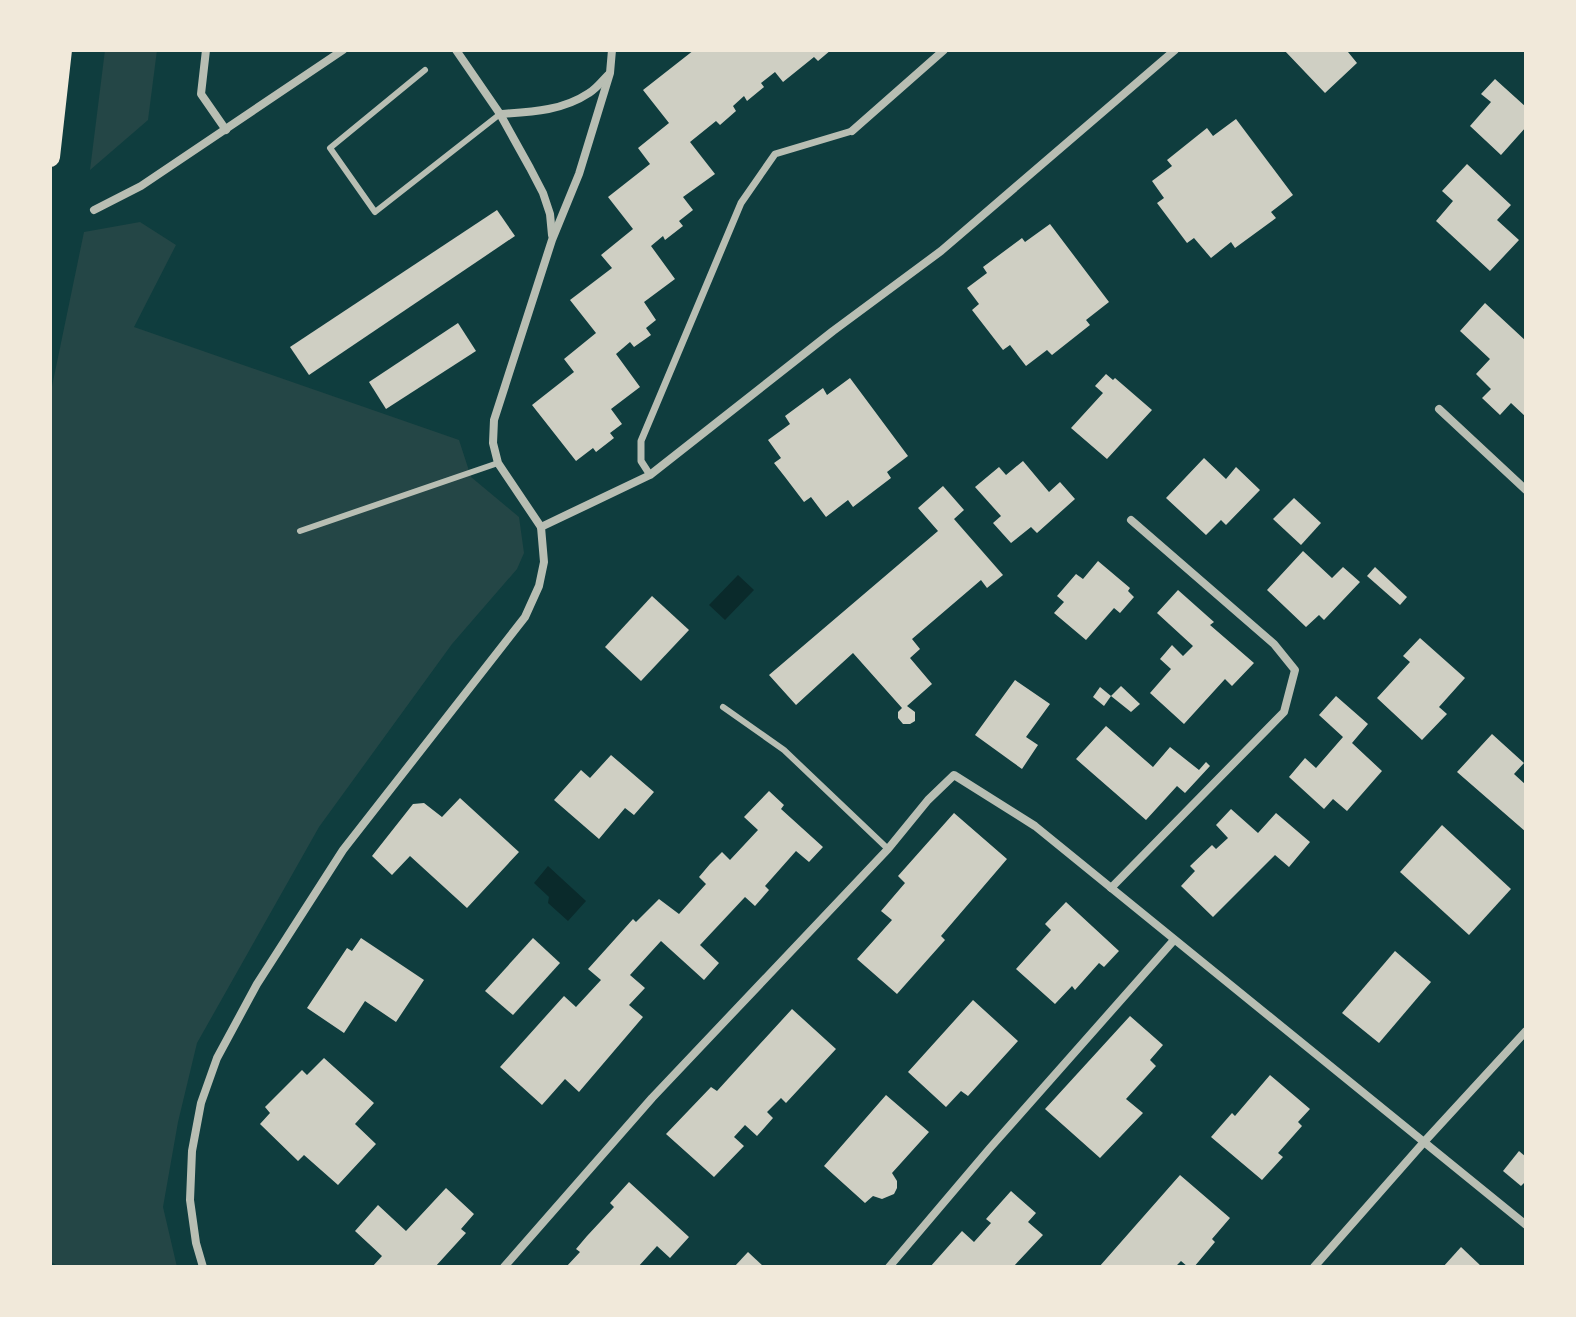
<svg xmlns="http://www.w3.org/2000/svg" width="1576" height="1317" font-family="Karla,sans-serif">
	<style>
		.green { fill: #244646 }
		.water { fill: #0a2a2b }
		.building { fill: #cfcfc3 }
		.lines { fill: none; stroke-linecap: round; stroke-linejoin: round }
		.service { stroke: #b8beb3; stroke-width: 6 }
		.pedestrian { stroke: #b8beb3; stroke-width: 7 }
		.minor { stroke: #b8beb3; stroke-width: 8 }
		.primary { stroke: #f1e9da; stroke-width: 20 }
	</style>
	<rect width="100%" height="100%" fill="#0f3d3e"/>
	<g class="green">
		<polygon points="105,50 157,50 148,120 90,170"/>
		<polygon points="140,222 176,245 134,327 459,440 471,477 519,517 524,553 517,569 452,644 319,827 197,1043 178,1122 163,1207 177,1267 59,1267 50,1261 50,396 84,232"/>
	</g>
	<g class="water">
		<polygon points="738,575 754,590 725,620 709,605"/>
		<polygon points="548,866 586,901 568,921 548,903 549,897 534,883"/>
	</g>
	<g class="building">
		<polygon points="694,50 831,50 818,61 814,57 783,82 775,72 761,83 764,87 747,101 744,96 733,106 736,111 720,125 716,121 690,142 715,174 683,197 693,210 679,221 683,226 665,240 663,236 651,246 675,279 644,302 656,320 646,328 651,335 634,347 630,342 616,354 640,387 611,409 622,424 610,433 614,438 596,452 593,448 576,461 532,405 574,372 564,359 596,333 570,300 612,268 601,255 633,229 608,197 650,164 638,148 669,123 643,90"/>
		<polygon points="1284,50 1350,50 1348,52 1357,63 1325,93"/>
		<polygon points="1495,79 1526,107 1526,127 1501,155 1470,126 1491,102 1481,94"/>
		<polygon points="1236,119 1293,195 1271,212 1276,218 1235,248 1231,242 1211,258 1194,238 1187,243 1157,203 1164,198 1152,181 1172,166 1167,160 1207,128 1213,136"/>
		<polygon points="1467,164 1511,205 1497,220 1519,240 1490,271 1436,221 1453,201 1442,191"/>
		<polygon points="497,210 515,236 309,375 290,347"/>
		<polygon points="1050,224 1109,302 1086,320 1090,325 1052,355 1047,350 1026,366 1010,345 1003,350 996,341 972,310 979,304 967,288 987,273 983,267 1022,238 1025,242"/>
		<polygon points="1485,303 1526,341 1526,417 1511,403 1500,415 1482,398 1491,389 1476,374 1490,359 1460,331"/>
		<polygon points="458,323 476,351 386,409 369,382"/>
		<polygon points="1106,374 1113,380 1115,378 1152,410 1107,459 1071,428 1103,393 1095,386"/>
		<polygon points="850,378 908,456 887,472 891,478 853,507 848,500 826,517 811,497 804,502 785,477 774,463 781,458 768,440 790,424 785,416 823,388 827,395"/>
		<polygon points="1204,458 1226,479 1236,467 1260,490 1226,525 1221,520 1206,535 1166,498"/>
		<polygon points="1023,461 1049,492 1060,482 1075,499 1037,533 1031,527 1011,543 993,523 1001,516 975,487 999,467 1006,475"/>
		<polygon points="943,486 964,510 954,519 1003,575 987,588 981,580 912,639 920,649 910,658 932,684 907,706 915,712 915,721 910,724 903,724 898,718 898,712 902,708 853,653 796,705 769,675 938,531 918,508"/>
		<polygon points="1294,498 1321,523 1301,545 1273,519"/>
		<polygon points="1303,551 1332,578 1343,567 1360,582 1324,620 1319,615 1306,627 1267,590"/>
		<polygon points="1098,561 1130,588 1128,591 1134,597 1120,613 1114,608 1086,640 1054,613 1064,602 1057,596 1076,574 1083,579"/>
		<polygon points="1375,567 1407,597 1400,605 1367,576"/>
		<polygon points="1178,590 1214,622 1210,625 1254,663 1232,686 1225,679 1184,724 1150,693 1171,669 1160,659 1172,645 1183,656 1193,646 1157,613"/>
		<polygon points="652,596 689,630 641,681 605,647"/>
		<polygon points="1420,638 1465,678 1439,707 1447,714 1422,740 1377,698 1410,662 1403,656"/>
		<polygon points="1015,680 1050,704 1026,737 1038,745 1022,769 975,735"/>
		<polygon points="1121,686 1140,704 1131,712 1111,696"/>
		<polygon points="1100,687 1111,696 1104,706 1093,697"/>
		<polygon points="1336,696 1368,724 1352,743 1382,771 1347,811 1333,799 1324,809 1289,777 1305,758 1316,768 1343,737 1319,715"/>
		<polygon points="1106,726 1153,767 1170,747 1199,770 1206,762 1210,766 1185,793 1177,786 1146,820 1076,759"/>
		<polygon points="1492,734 1524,763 1514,774 1526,785 1526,832 1457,772"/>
		<polygon points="611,755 654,792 634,815 625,808 599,839 554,800 581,770 590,778"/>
		<polygon points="769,791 784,805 781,809 823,847 809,862 796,851 765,886 769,890 755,906 745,897 700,945 719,963 704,980 661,941 630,975 645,988 629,1005 643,1017 579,1092 565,1079 542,1105 500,1067 564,996 576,1007 601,980 588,969 633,919 636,922 659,899 679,914 706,884 699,877 710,864 722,852 730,860 758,830 744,817"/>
		<polygon points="460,798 519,852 467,908 410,856 392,875 372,856 413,804 424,803 442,817"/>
		<polygon points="1231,809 1258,833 1276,813 1310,842 1289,867 1275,855 1213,917 1181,886 1195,871 1190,866 1212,845 1216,849 1228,838 1216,825"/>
		<polygon points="954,813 1007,859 941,936 945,940 897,994 857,959 892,920 881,911 905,883 898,876"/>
		<polygon points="1442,825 1511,889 1469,935 1400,872"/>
		<polygon points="1066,902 1119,951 1104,967 1099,963 1075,990 1072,986 1055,1004 1016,969 1051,930 1045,924"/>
		<polygon points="361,938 424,980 396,1022 365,1001 344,1033 307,1008 347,948 352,951"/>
		<polygon points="533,938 560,963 513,1015 485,991"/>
		<polygon points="1395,951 1431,982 1379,1043 1342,1013"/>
		<polygon points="973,1000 1018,1041 968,1096 961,1091 946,1107 908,1072"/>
		<polygon points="792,1009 836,1049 786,1103 781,1098 767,1112 773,1118 757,1136 745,1125 734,1137 744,1146 714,1177 666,1134 711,1087 717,1091"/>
		<polygon points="1130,1016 1163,1045 1150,1060 1156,1066 1126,1099 1143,1113 1100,1158 1045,1109"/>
		<polygon points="324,1058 374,1103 355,1124 376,1144 338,1185 304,1155 298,1161 260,1124 270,1113 265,1107 302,1070 307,1075"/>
		<polygon points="1270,1075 1310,1109 1298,1122 1302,1126 1278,1153 1283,1157 1262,1180 1211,1137 1232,1113 1235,1116"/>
		<polygon points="886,1095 929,1132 892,1173 897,1181 897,1188 894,1194 882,1199 873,1196 865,1203 824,1166"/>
		<polygon points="1519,1151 1526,1157 1526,1181 1521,1186 1503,1171"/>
		<polygon points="1180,1175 1230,1218 1212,1239 1215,1242 1194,1267 1188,1267 1181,1261 1175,1267 1099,1267"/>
		<polygon points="629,1182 689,1237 670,1258 657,1246 638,1267 566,1267 580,1252 576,1249 587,1236 614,1207 610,1203"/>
		<polygon points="446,1188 474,1214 461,1229 466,1233 435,1267 372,1267 382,1256 355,1231 378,1205 406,1231"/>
		<polygon points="1011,1191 1036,1213 1028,1222 1043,1235 1013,1267 930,1267 962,1231 974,1242 991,1223 986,1219"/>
		<polygon points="1461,1247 1482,1267 1443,1267"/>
		<polygon points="748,1252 764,1267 734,1267"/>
	</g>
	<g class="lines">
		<g class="service">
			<polyline points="425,70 330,148 375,212 500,114"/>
			<polyline points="300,531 498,463"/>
			<polyline points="723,707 784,750 888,849"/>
		</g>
		<polyline class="pedestrian" points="650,475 641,461 641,441 741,203 775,154 852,131"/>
		<g class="minor">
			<polyline points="206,50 201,94 226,130"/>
			<polyline points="456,50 500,114 530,168 543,193 550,214 552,235"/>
			<path d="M500,114C531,112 562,111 589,93C596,89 602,81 608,75"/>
			<polyline points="852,131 944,50"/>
			<polyline points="94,210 141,186 343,50"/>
			<polyline points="1439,409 1526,490"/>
			<polyline points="541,527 650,475 833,331 941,251 1175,50"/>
			<polyline points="541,527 498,463 493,443 494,420 552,240 579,174 610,73 612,50"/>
			<polyline points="1111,888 1284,712 1295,670 1274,644 1131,520"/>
			<polyline points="203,1267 196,1243 190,1200 192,1151 201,1103 217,1058 257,984 343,850 525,617 539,586 544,562 541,527"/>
			<polyline points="504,1267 652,1098 888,849 928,800 954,775 1035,826 1526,1225"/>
			<polyline points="889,1267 990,1148 1174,940"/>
			<polyline points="1314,1267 1424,1142 1526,1031"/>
		</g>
		<polyline class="primary" points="50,157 62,50"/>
	</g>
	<rect width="1576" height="1317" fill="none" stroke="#f1e9da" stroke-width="104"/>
</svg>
